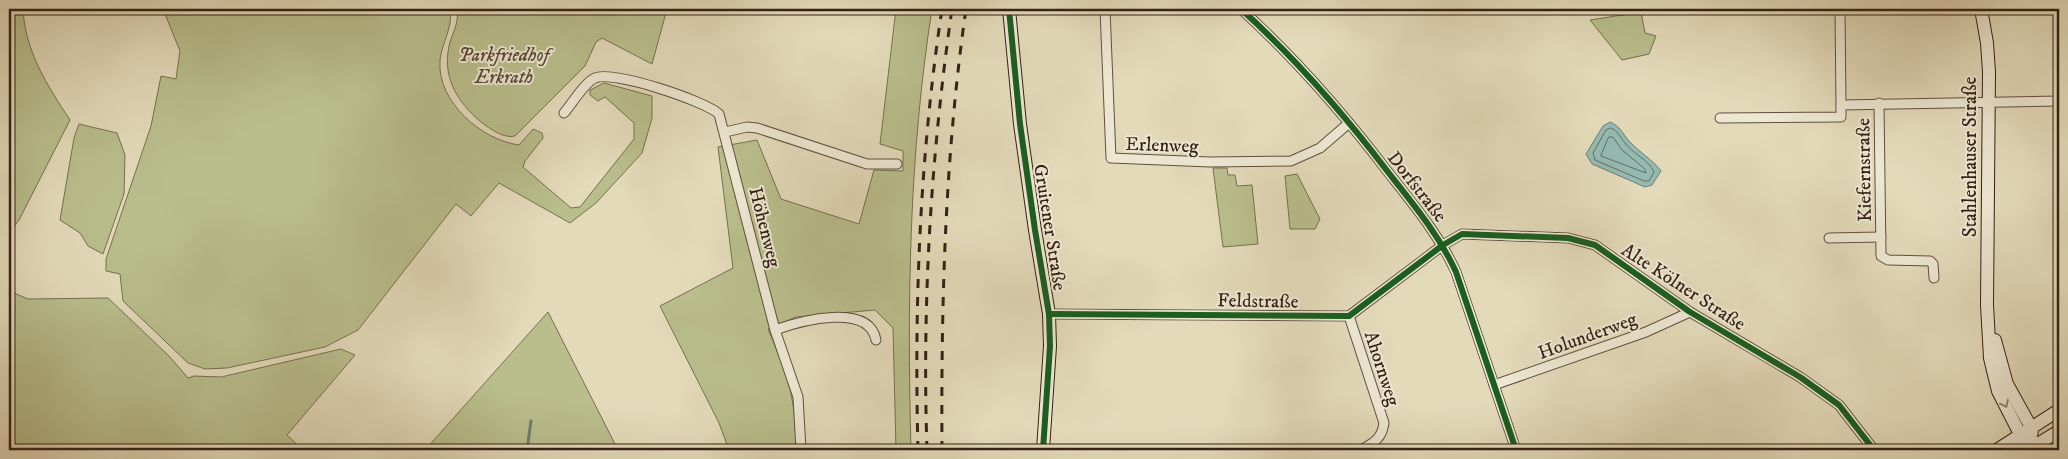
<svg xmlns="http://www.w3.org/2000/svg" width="2068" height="459" font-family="'IM FELL DW Pica',serif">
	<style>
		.green { fill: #b9be8c; stroke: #767050 }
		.water { fill: #95bab2; stroke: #6e7d73 }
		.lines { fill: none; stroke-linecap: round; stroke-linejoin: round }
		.shore { stroke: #646e64; stroke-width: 1 }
		.stream { stroke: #6e7d73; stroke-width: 3 }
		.street-casing { stroke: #604f3e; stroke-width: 11 }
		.secondary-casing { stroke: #342115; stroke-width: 14 }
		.street { stroke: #ede7d2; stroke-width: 9 }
		.secondary { stroke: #ede7d2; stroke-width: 12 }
		.rail { stroke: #342115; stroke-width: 3; stroke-dasharray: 9 9; stroke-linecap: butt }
		.cycleway-casing { stroke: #ede7d2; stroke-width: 9 }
		.cycleway { stroke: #1b5e20; stroke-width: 6 }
		.oneway { stroke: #908474 }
		.labels { text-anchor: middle; stroke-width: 4; stroke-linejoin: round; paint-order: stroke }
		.park-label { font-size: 19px; font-style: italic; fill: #554833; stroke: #ede7d2 }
		.street-label { font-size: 19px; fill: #342115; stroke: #ede7d2 }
	</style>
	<rect width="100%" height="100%" fill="#e3daba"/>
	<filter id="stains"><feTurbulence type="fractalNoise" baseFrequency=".004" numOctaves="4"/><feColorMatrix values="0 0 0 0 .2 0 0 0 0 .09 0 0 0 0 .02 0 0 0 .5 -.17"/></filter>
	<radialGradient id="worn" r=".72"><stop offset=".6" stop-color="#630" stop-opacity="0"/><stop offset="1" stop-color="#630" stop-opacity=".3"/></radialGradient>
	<g class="green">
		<path d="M9,9H23C25,51 47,85 70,120L19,220L9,233Z"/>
		<path d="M163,9H449C455,24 441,44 440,61C437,102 482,140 519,145L533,129L542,133L543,138L525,161L523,167L571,208L580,207L634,139V123L605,97L598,101L590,95V90L604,83L652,96V118L642,153L596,203L570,223L499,183L471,216L456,204L358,330L325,347L227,368L205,369L188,363L123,301L120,274L106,271V259L151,126L161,76L176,79L180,51Z"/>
		<path d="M457,9H667L652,64L602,38L596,42L585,66L515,136C504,139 490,129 481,122C456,101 441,75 450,42C454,30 459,22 457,9Z"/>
		<path d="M896,9H932C909,155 907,303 911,450H896L893,328L875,310L796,317L768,329C788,376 796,398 796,450H729L719,423L660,306L733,268L718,147L757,140L781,199L859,224L874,170L903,171V151L880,144Z"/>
		<polygon points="1641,12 1645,33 1656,36 1649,54 1622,60 1590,20"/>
		<polygon points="79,124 117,133 125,155 124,194 103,254 88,246 80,233 60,220 74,138"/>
		<polygon points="1213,168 1227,168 1228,175 1235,175 1237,186 1252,185 1258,244 1223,247"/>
		<polygon points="1297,174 1320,219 1315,229 1290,229 1285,176"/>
		<polygon points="9,291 28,299 108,298 169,356 188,378 194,376 221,377 341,349 355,355 287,435 303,450 9,450"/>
		<polygon points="548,312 618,450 425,450"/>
	</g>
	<path class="water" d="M1610,122C1621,127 1622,133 1629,141C1639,152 1652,159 1661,171L1652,185L1645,187L1592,164L1586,154L1603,126Z"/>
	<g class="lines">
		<g class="shore">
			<path d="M1611,128C1618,131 1620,137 1625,143C1633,154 1648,159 1654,172L1649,181H1644L1595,160L1593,153L1606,130Z"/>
			<polygon points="1609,137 1613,137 1622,150 1645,169 1646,173 1601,156"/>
		</g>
		<polyline class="stream" points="527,450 531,421"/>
		<defs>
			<g id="street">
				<polyline points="1105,9 1111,158 1210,162 1291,161 1320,148 1349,123"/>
				<path d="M1241,9C1295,58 1344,114 1388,172C1414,205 1439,235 1456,272L1516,450"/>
				<polyline points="1840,9 1841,105"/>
				<polyline points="1879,103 1881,256 1888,260 1930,261 1933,264 1934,278"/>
				<path d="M564,113C571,105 585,82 595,78C613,70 705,101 719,114L775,330L798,397L801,450"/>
				<polyline points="1720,118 1841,117 1841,105 2059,101"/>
				<polyline points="725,132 747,127 757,128 867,164 897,164"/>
				<polyline points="1829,238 1881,237"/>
				<polyline points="1049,314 1349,316 1443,245 1462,234 1568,238 1595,245 1690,312 1800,377 1839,405 1874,450"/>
				<path d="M1349,316L1384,423C1382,439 1373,443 1361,450"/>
				<path d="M775,330C800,321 869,302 876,340"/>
				<polyline points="1494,385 1646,332 1690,312"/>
			</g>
			<g id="secondary">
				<polyline points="1009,9 1020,124 1035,230 1049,314 1050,346 1043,450"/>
				<polyline points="1981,9 1987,43 1989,72 1987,305 1990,358 1998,391 2021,436"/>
				<polyline points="1995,340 2007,384 2032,429 2031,437 2021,450"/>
				<polyline points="1997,450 2059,410"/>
				<polyline points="2028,450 2059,431"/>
			</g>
		</defs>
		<use href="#street" class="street-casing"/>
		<use href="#secondary" class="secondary-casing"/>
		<use href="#street" class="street"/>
		<use href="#secondary" class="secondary"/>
		<g class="rail">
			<path d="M918,450C914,303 920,154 942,9"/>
			<path d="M927,450C922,303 931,154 952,9"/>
			<path d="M942,450C941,303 945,154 966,9"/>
		</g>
		<defs>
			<g id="cycleway">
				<polyline points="1009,9 1020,124 1035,230 1049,314 1050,346 1043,450"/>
				<path d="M1241,9C1295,58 1344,114 1388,172C1414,205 1439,235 1456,272L1516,450"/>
				<polyline points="1049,314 1349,316 1443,245 1462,234 1568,238 1595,245 1690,312 1800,377 1839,405 1874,450"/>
			</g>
		</defs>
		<use href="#cycleway" class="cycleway-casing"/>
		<use href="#cycleway" class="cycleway"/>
	</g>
	<defs><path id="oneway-chevron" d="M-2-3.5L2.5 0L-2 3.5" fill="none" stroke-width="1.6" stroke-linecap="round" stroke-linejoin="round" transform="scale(1.25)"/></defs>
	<use class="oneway" href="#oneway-chevron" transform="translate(2005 404) rotate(64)"/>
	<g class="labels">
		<g class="park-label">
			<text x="504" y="61">Parkfriedhof<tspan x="504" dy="22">Erkrath</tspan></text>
		</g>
		<g class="street-label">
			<text transform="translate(1162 144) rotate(2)" y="7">Erlenweg</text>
			<text transform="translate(1969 157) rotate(-90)" y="7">Stahlenhauser Straße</text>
			<text transform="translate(1863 170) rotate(-91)" y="7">Kiefernstraße</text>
			<text transform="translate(1418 186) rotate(52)" y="7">Dorfstraße</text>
			<text transform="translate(766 227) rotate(76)" y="7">Höhenweg</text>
			<text transform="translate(1051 227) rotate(81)" y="7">Gruitener Straße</text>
			<text transform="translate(1684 286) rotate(33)" y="7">Alte Kölner Straße</text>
			<text transform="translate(1258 300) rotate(1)" y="7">Feldstraße</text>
			<text transform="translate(1587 335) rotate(-20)" y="7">Holunderweg</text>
			<text transform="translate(1383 368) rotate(72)" y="7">Ahornweg</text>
		</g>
	</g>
	<rect width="2068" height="459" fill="none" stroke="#e3daba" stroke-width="30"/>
	<rect x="10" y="10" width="2048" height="439" fill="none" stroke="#342115" stroke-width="2.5"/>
	<rect x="15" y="15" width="2038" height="429" fill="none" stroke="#342115"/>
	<rect width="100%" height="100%" filter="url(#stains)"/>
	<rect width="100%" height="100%" fill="url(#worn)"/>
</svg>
